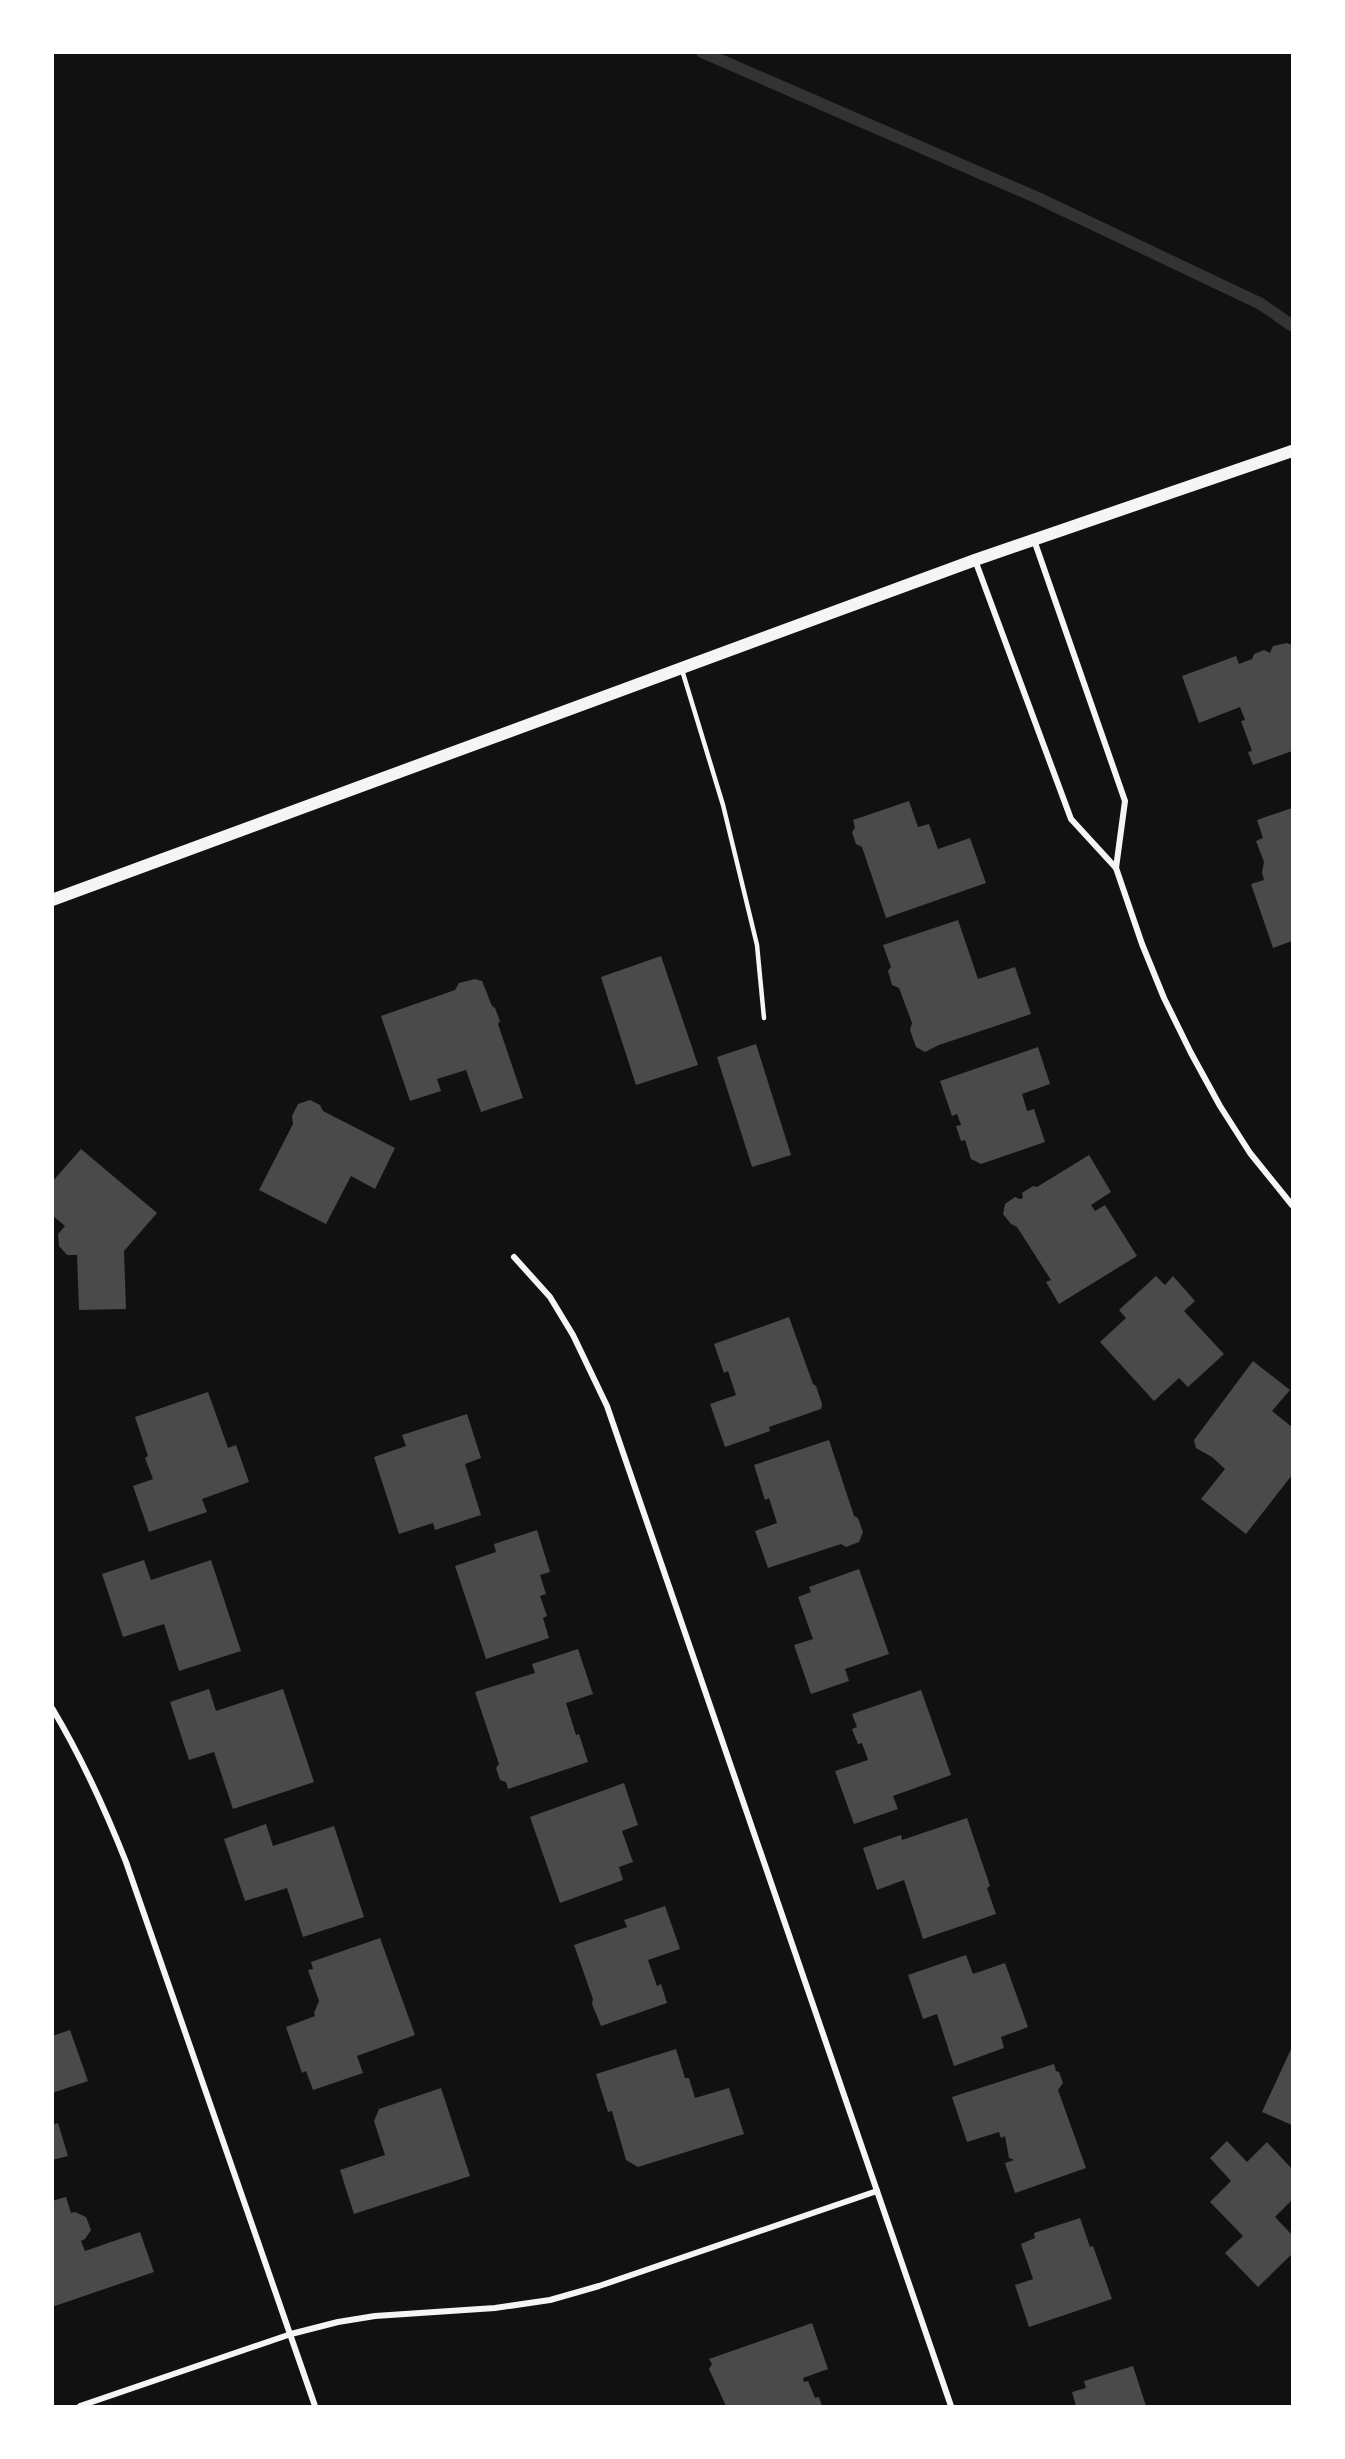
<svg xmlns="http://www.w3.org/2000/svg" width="1345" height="2459" font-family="Arial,sans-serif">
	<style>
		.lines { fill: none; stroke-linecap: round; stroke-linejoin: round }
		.stream { stroke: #333; stroke-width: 12 }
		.building { fill: #4a4a4a }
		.service { stroke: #f5f5f5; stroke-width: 4.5 }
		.minor { stroke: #f5f5f5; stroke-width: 6 }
		.secondary { stroke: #f5f5f5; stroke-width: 12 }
	</style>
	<rect width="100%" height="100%" fill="#111"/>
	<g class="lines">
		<polyline class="stream" points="702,52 1040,199 1261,304 1291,325"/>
	</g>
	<g class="building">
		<polygon points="1287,643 1292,645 1292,751 1253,765 1248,752 1252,751 1241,721 1245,720 1240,707 1199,723 1182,676 1236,656 1239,664 1252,659 1254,654 1264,650 1270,653 1273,646"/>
		<polygon points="909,801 918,827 929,824 938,849 970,838 986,883 886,918 862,847 856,844 852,832 855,828 853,820"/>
		<polygon points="1292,808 1292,941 1273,948 1251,884 1264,880 1262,872 1264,862 1256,841 1263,838 1257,820"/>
		<polygon points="958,920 978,979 1015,967 1031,1014 939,1045 925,1052 916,1047 910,1030 912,1023 899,988 892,985 888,971 891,967 883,945"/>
		<polygon points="661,956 698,1065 636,1085 601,977"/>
		<polygon points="475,979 482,981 492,1006 495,1008 500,1021 498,1024 523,1098 481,1112 466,1070 437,1079 441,1091 410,1101 381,1016 455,990 459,983"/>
		<polygon points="756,1044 791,1155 752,1167 717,1057"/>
		<polygon points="1038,1047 1050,1084 1022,1094 1027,1111 1034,1109 1045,1142 981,1164 971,1159 965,1140 961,1141 956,1126 961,1125 957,1114 952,1116 940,1081"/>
		<polygon points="310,1100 320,1105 323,1111 395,1148 375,1189 351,1176 326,1224 259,1190 293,1124 292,1116 298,1104"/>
		<polygon points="81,1149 157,1213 124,1251 126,1309 79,1310 77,1255 67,1255 59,1246 58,1234 65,1226 52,1215 52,1182"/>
		<polygon points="1089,1155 1111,1192 1091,1205 1095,1211 1105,1205 1137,1256 1059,1304 1046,1282 1051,1280 1017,1227 1011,1224 1003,1214 1005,1204 1015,1197 1020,1199 1023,1198 1022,1193 1033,1186 1037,1187"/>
		<polygon points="1156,1276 1165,1285 1173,1276 1195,1301 1184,1311 1224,1354 1188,1387 1179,1378 1154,1401 1100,1342 1126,1318 1119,1310"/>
		<polygon points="789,1317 813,1384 816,1386 822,1404 821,1409 769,1427 770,1431 725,1447 710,1404 736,1395 728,1371 724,1373 714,1344"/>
		<polygon points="1253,1361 1290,1390 1272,1411 1292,1427 1292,1475 1246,1534 1201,1499 1225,1469 1212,1457 1196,1448 1194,1440"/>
		<polygon points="208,1392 228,1448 236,1445 249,1482 202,1499 207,1512 149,1532 133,1486 153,1479 145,1458 148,1456 135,1417"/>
		<polygon points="467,1414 481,1458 465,1464 481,1515 435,1530 433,1523 399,1534 374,1457 406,1446 402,1435"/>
		<polygon points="829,1440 854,1516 858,1518 863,1532 859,1542 846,1547 841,1544 768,1568 755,1531 777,1523 769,1498 765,1500 754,1465"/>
		<polygon points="537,1530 550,1572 540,1575 546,1594 540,1596 547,1616 543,1618 549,1638 486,1659 455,1566 496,1552 494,1544"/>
		<polygon points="144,1560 151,1580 211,1560 241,1651 179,1671 164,1624 123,1637 102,1574"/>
		<polygon points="859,1569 889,1654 845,1669 849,1681 811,1694 794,1645 813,1639 798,1597 811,1592 809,1587"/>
		<polygon points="578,1649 593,1694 566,1703 576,1735 579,1734 588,1762 508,1789 506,1782 500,1780 496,1768 499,1764 475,1692 535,1673 532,1664"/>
		<polygon points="209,1689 216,1711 283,1689 314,1782 233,1809 214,1752 189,1760 170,1702"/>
		<polygon points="921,1690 951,1775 893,1796 898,1809 854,1824 835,1771 868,1760 862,1743 858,1744 852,1729 857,1727 852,1714"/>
		<polygon points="624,1783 638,1825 622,1831 633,1862 619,1867 623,1880 560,1903 530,1817"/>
		<polygon points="967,1818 990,1886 987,1888 996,1914 923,1939 904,1880 877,1890 863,1848 901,1835 902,1840"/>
		<polygon points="266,1824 273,1846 334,1826 364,1917 303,1937 287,1888 245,1901 224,1839"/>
		<polygon points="665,1906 680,1949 648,1960 657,1986 661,1984 667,2003 601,2026 592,2004 593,1999 574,1945 627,1927 624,1920"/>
		<polygon points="380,1938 415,2035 357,2056 363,2073 313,2090 306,2071 302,2073 286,2027 315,2016 314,2013 319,2001 308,1970 313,1969 311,1962"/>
		<polygon points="966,1955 973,1974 1005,1963 1028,2027 1001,2037 1004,2048 954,2066 937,2014 923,2019 908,1975"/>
		<polygon points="70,2030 88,2081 52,2093 52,2036"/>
		<polygon points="1292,2047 1292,2125 1262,2112"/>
		<polygon points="676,2049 685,2078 689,2078 695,2098 729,2088 744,2134 638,2167 626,2160 612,2111 608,2112 596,2074"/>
		<polygon points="1054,2064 1056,2071 1059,2072 1063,2083 1058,2090 1086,2168 1015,2193 1005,2163 1014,2160 1009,2158 1005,2136 1001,2138 999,2132 967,2142 952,2097"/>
		<polygon points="441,2088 470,2176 354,2214 340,2170 385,2155 374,2121 379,2109"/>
		<polygon points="58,2123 68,2156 52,2160 52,2125"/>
		<polygon points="1227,2141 1247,2162 1267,2142 1292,2169 1292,2200 1275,2217 1292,2235 1292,2254 1258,2287 1225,2253 1243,2236 1210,2202 1231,2181 1210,2158"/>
		<polygon points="66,2197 71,2213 75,2212 86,2217 91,2230 85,2239 81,2241 85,2251 140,2232 154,2272 52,2307 52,2201"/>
		<polygon points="1080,2218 1090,2247 1093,2246 1112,2299 1029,2327 1015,2285 1033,2279 1021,2244 1035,2238 1034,2233"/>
		<polygon points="812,2323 828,2369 803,2378 804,2382 808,2381 815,2398 819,2397 822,2406 726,2406 709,2369 712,2364 709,2359"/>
		<polygon points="1133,2366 1146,2406 1076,2406 1072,2392 1086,2388 1084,2381"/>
	</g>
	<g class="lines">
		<polyline class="service" points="682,670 723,805 757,945 764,1018"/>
		<g class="minor">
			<polyline points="1034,540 1125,801 1116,868"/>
			<polyline points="975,560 1071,819 1116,868 1142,944 1164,998 1191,1053 1220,1106 1250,1153 1292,1205"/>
			<polyline points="514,1257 550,1297 573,1335 607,1406 951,2406"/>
			<path d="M52,1708C82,1758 105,1809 126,1862L315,2406"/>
			<polyline points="80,2406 291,2334 338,2322 375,2316 495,2308 550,2300 599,2286 877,2191"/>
		</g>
		<polyline class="secondary" points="52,900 975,560 1292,451"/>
	</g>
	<rect width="1345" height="2459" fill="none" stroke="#ffffff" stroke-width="108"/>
</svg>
